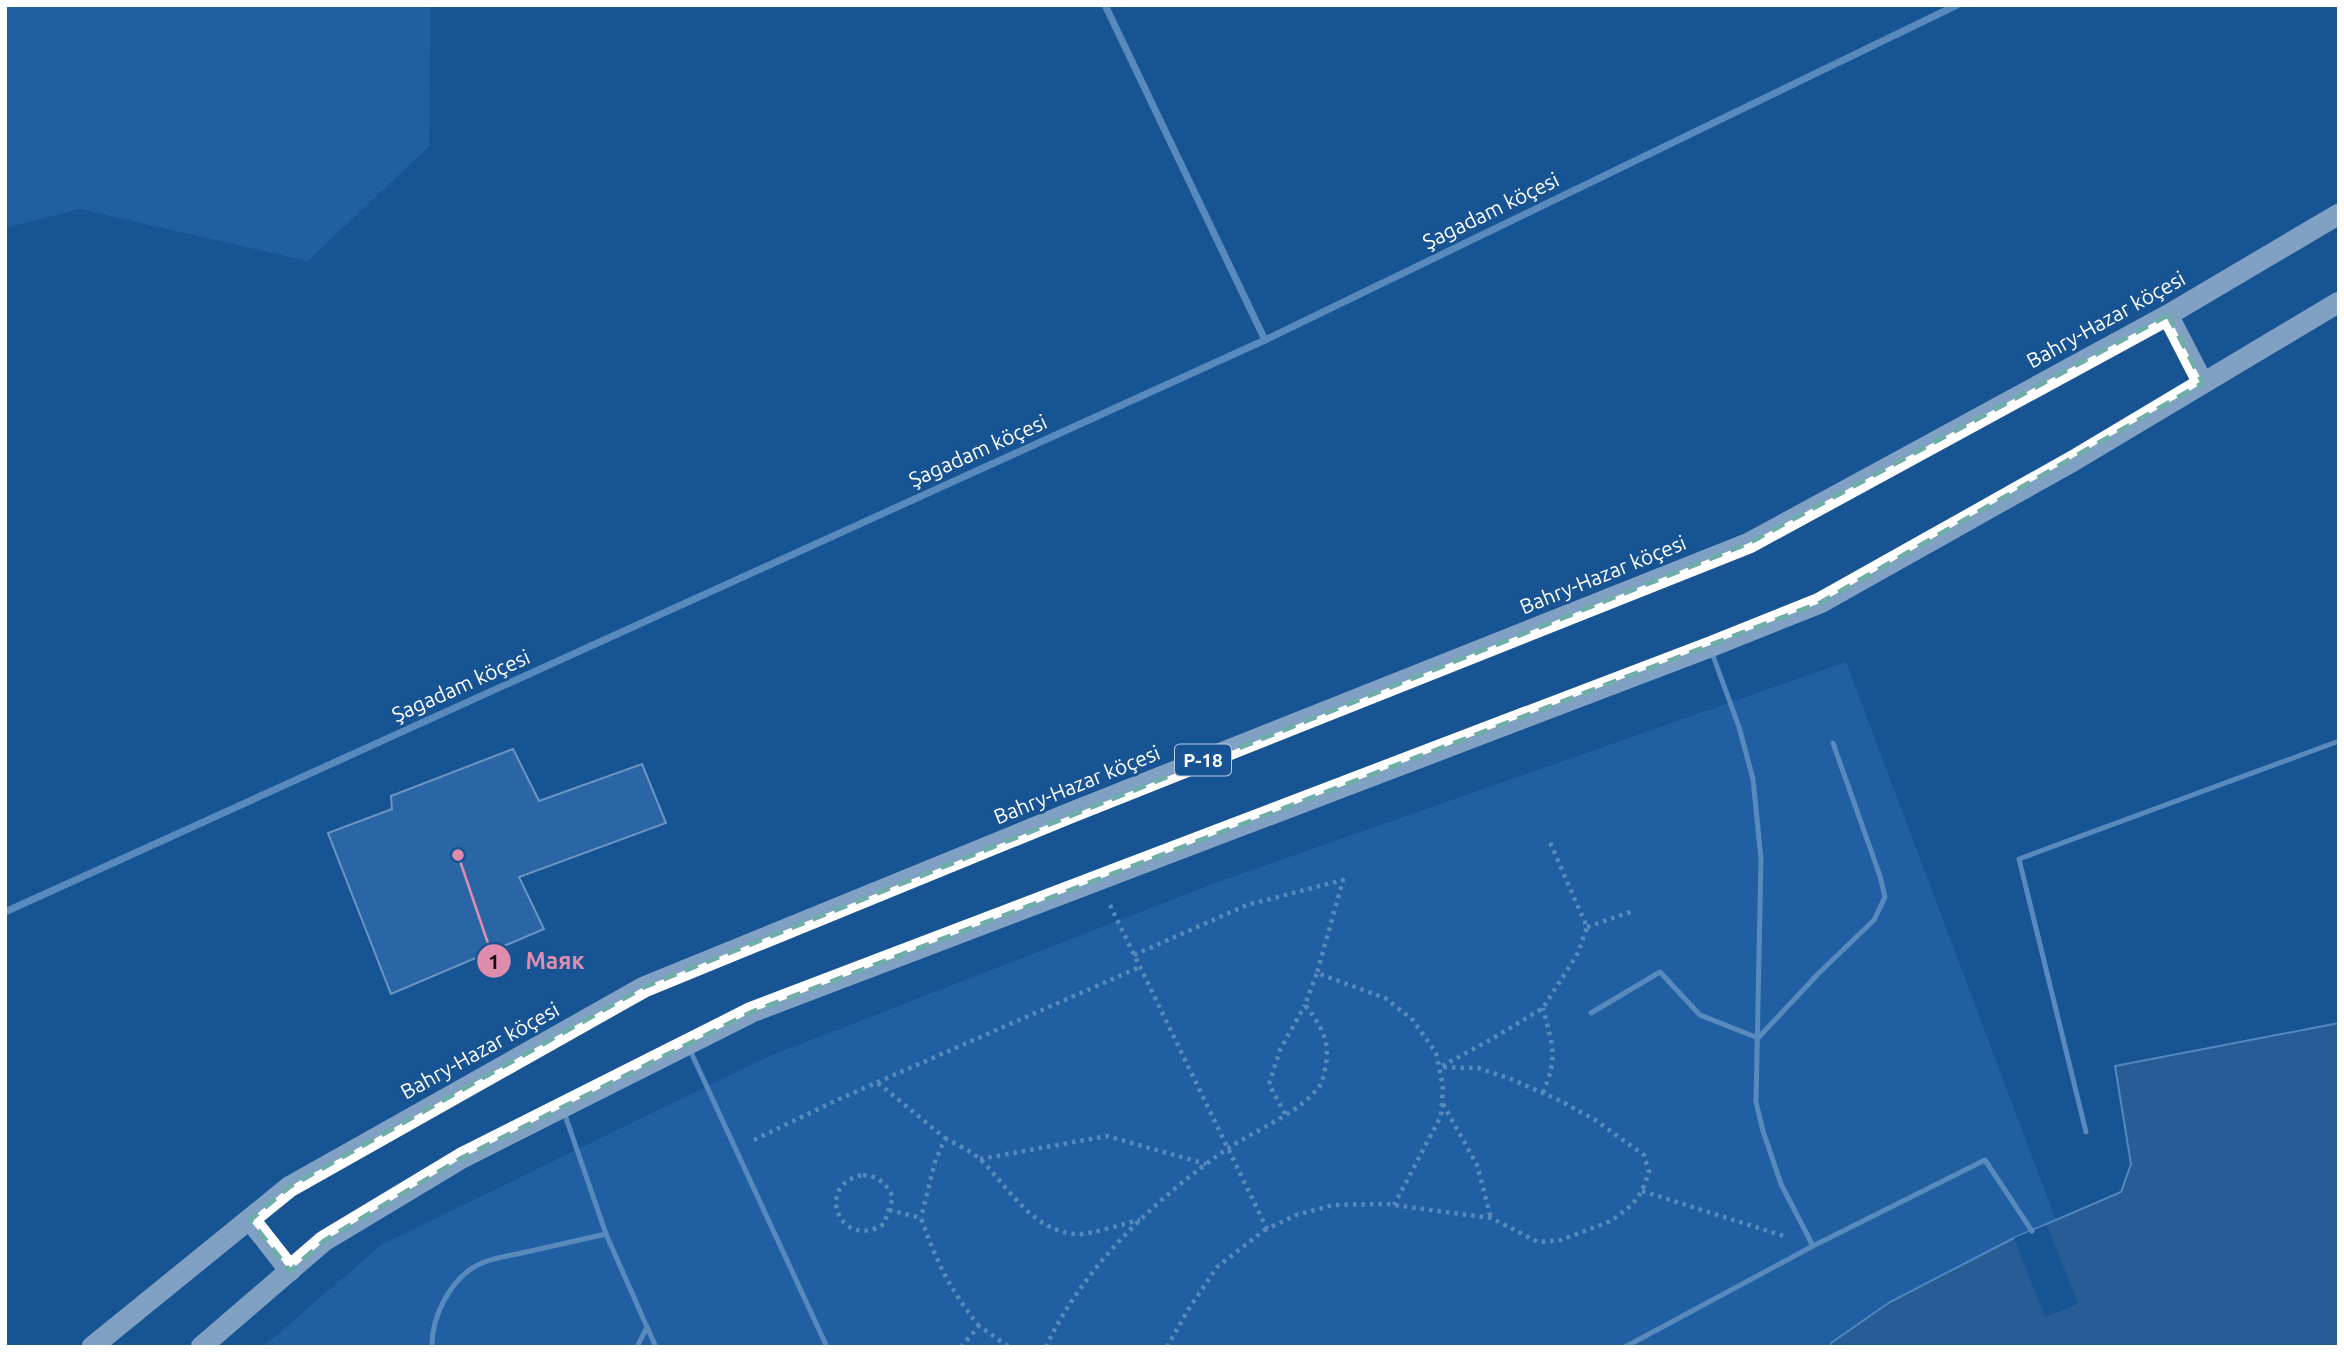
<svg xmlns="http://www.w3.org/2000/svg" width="2344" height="1352" font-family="Ubuntu,sans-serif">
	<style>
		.green { fill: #2c6eb2 }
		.water { fill: #3b6694; stroke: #9cc8f2; stroke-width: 2 }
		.pier { fill: #185494 }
		.building { fill: #417dbb; stroke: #d0e5fb; stroke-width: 2 }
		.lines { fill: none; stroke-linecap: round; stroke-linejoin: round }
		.path { stroke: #a9ccf0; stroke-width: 4.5; stroke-dasharray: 3.5 5; stroke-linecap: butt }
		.lane { stroke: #a9ccf0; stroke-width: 5 }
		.street { stroke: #a9ccf0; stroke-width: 7 }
		.highway { stroke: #fff; stroke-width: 21 }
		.marked { fill: none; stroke: #6fada8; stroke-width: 5; stroke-dasharray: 14 9; stroke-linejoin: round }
		.labels { text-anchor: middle; stroke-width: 6; stroke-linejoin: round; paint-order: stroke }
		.shield { fill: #185494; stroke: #baccdf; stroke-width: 2 }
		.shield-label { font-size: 19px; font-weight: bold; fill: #fff }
		.street-label { font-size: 21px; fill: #fff; stroke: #185494 }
		.leader { fill: none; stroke: #e08cad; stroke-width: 2.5 }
		.callout-dot { fill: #e08cad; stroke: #185494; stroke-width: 2.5 }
		.mark-label { font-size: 21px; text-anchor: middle; font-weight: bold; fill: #111 }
		.callout-label { font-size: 23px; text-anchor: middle; font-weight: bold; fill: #e08cad; stroke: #185494; stroke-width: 6; stroke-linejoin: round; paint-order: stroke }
	</style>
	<rect width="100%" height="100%" fill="#185494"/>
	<g class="green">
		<polygon points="5,5 431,5 429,146 308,261 80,209 5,228"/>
		<polygon points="1846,662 2056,1220 2014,1238 1890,1302 1831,1343 1830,1347 263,1347 381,1245 765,1058 1215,883"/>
	</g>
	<polygon class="water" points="2339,1023 2339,1347 1830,1347 1831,1343 1890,1302 2014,1238 2121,1192 2131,1164 2115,1066"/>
	<polygon class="pier" points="2047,1225 2078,1304 2045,1317 2014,1238"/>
	<polygon class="building" points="513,749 539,801 642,764 666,823 519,877 544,929 391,994 328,833 392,809 391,796"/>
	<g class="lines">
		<g class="path">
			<polyline points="1110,905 1267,1229 1296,1215 1333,1205 1386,1204 1491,1218 1538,1242 1561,1240 1611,1221 1632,1205 1642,1191 1649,1172 1644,1155 1595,1120 1561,1101 1511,1079 1478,1068 1439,1067"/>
			<polyline points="1587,927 1633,911"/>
			<polyline points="1134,955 1247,905 1343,880 1317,973 1385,998 1413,1020 1436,1053 1443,1086 1441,1116 1394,1205"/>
			<polyline points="1442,1066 1490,1040 1543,1008 1578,953 1587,927 1549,840"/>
			<polyline points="878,1083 945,1138 935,1162 921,1218"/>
			<path d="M1543,1093C1559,1054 1552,1046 1543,1008"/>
			<polyline points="1443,1104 1477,1165 1491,1218"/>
			<polyline points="1285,1114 1269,1084 1280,1050 1305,1005"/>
			<path d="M945,1138C957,1145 972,1151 982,1161C1009,1188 1033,1232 1077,1234C1091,1235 1125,1223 1140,1220"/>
			<polyline points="754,1140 837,1100 1140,967"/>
			<polyline points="980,1159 1107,1136 1206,1164"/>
			<path d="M863,1175C879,1176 886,1184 893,1197L884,1224C840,1252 813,1184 863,1175Z"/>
			<polyline points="1642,1191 1784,1236"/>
			<path d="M889,1210L921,1218C937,1263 949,1288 979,1326"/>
			<polyline points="961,1347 979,1326 1009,1347"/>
			<path d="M1046,1347C1082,1268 1157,1197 1227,1149C1255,1130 1298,1114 1319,1087C1322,1083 1323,1078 1324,1073C1332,1044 1323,1028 1305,1005L1317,973"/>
			<polyline points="1167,1347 1188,1310 1217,1267 1266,1229"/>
		</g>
		<g class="lane">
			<polyline points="1712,653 1739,727 1753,779 1761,859 1756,1102 1763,1131 1781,1184 1813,1246 1985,1160 2032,1231"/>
			<polyline points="1591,1013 1660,972 1700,1015 1758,1038 1819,973 1874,920 1885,897 1880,876 1833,743"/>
			<polyline points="689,1048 827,1347"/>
			<polyline points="564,1112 606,1234 647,1327 637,1347"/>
			<polyline points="2086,1132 2019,859 2339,741"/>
			<polyline points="647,1327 656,1347"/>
			<path d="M432,1347C431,1319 449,1282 474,1267C489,1258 509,1256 526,1252C553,1246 579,1240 606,1234"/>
			<polyline points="1625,1347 1813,1246"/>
		</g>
		<g class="street">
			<polyline points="1105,5 1265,340"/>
			<polyline points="5,912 1265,340 1957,5"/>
		</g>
		<g class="highway">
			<polyline points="2168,315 2203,383"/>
			<polyline points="250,1220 290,1271"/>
			<polyline points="92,1347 289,1187 644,987 1070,813 1749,543 2168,315 2339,214"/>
			<polyline points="201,1347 324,1241 462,1158 752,1012 1710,647 1820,603 2073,461 2339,302"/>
		</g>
	</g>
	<path d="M0 0H2344V1352H0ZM2168,315L2203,383L1820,603L752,1012L462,1158L324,1241L290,1271L250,1220L289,1187L644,987L1749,543Z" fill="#185494" fill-opacity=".55" fill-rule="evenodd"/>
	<path class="marked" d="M2168,315L2203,383L1820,603L752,1012L462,1158L324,1241L290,1271L250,1220L289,1187L644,987L1749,543Z"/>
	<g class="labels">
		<rect class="shield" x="1175" y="744.5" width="56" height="31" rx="5"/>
		<g class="shield-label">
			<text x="1203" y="767">P-18</text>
		</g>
		<g class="street-label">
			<text transform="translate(1491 211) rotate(-26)" y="7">Şagadam köçesi</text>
			<text transform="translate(2106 320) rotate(-29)" y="7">Bahry-Hazar köçesi</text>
			<text transform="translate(978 451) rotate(-24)" y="7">Şagadam köçesi</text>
			<text transform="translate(1603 575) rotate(-22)" y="7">Bahry-Hazar köçesi</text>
			<text transform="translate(461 686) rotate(-24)" y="7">Şagadam köçesi</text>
			<text transform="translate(1077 785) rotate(-22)" y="7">Bahry-Hazar köçesi</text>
			<text transform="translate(480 1051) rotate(-29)" y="7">Bahry-Hazar köçesi</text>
		</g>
	</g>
	<path class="leader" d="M458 855L494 961"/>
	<g class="callout-dot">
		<circle cx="458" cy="855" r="7"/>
		<circle cx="494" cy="961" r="18"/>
	</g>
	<g class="mark-label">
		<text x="494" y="969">1</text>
	</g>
	<g class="callout-label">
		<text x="555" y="969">Маяк</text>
	</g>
	<rect width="2344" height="1352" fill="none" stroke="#ffffff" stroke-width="14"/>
</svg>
